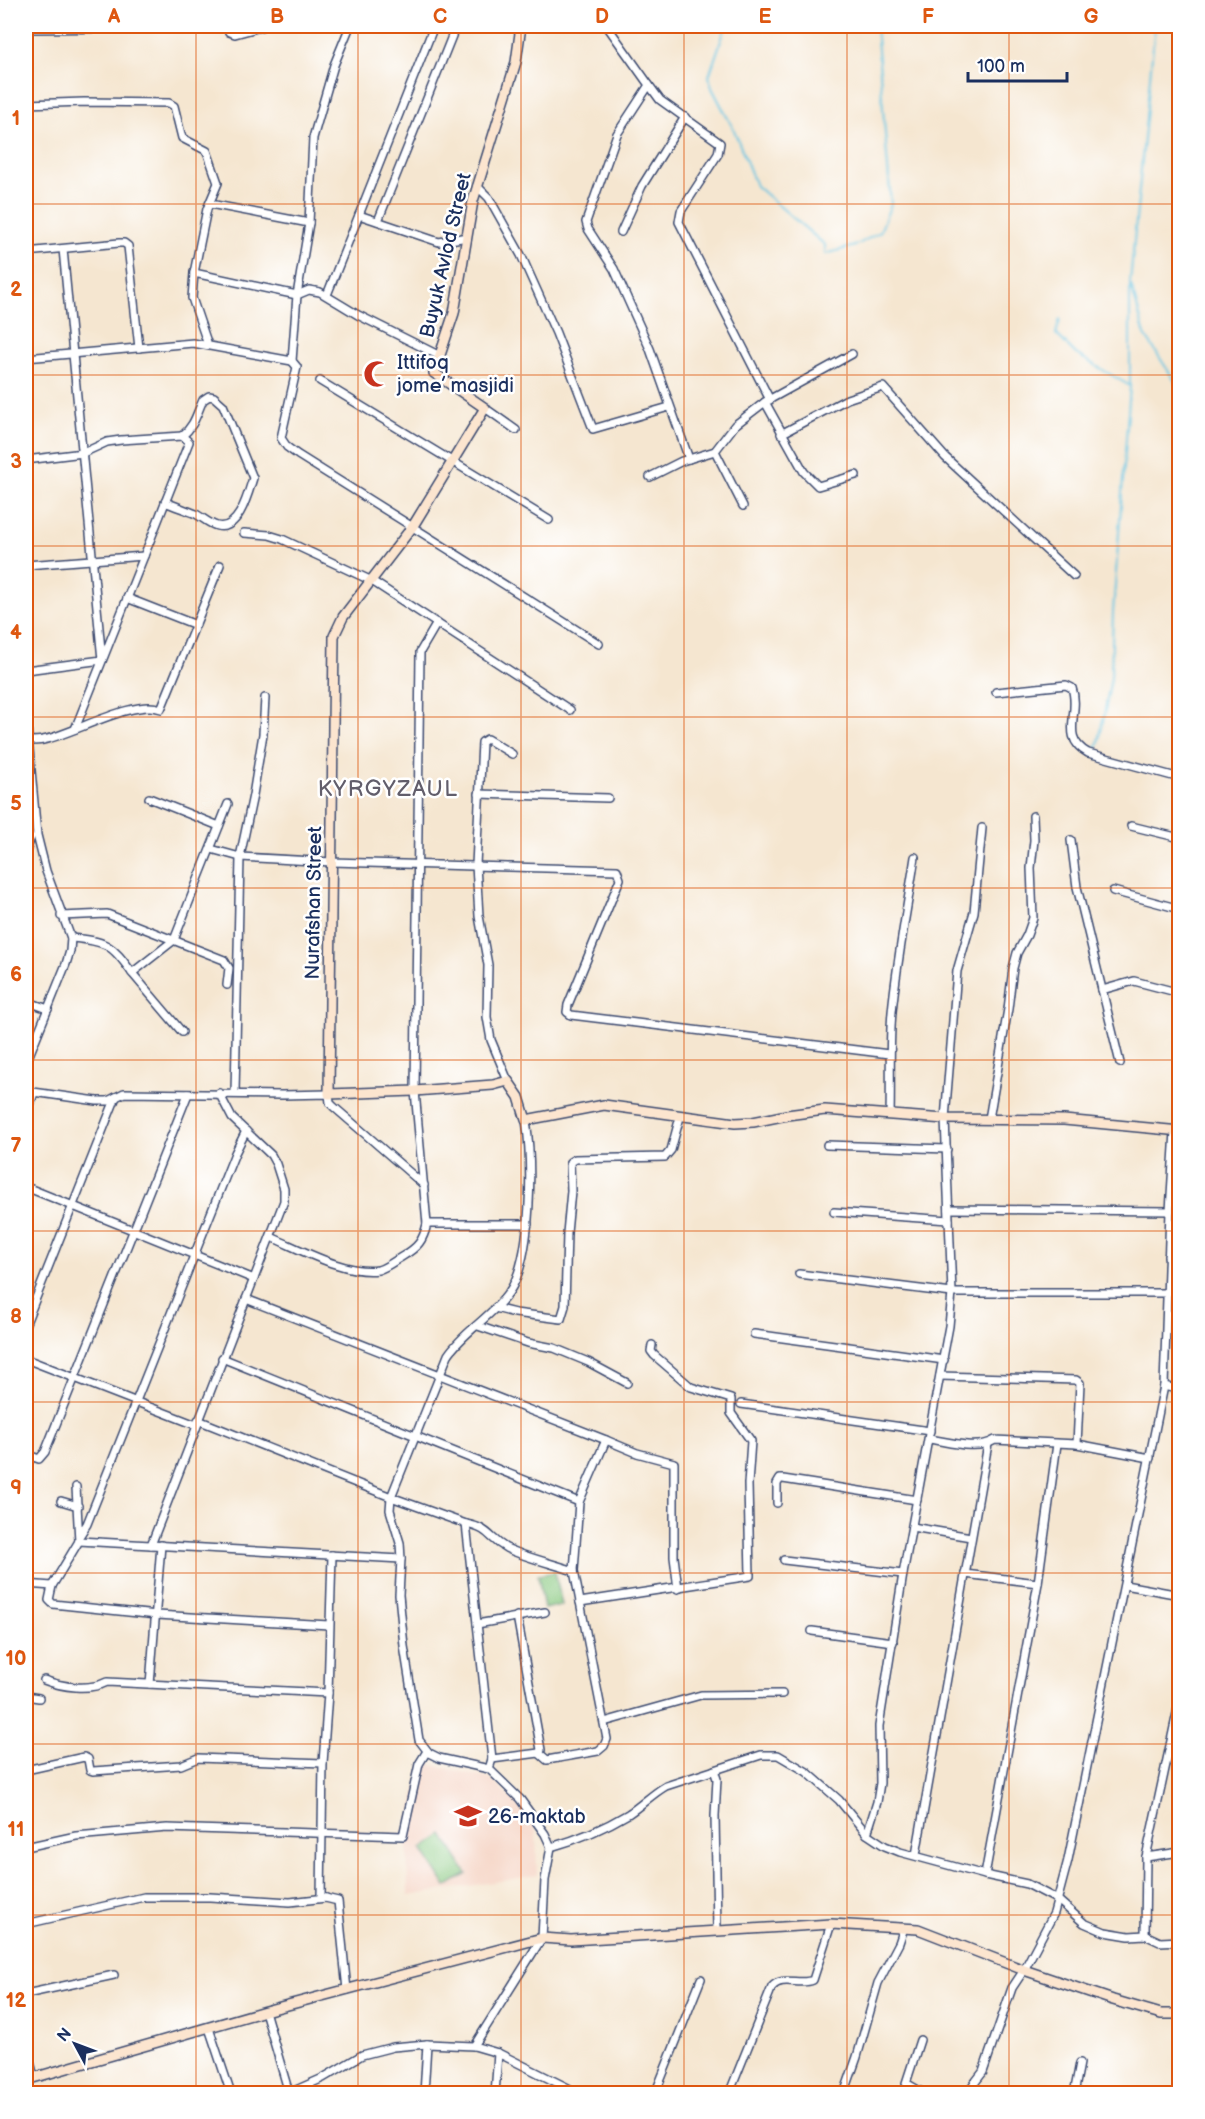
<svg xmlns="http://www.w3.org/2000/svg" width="1205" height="2119" font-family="'Balsamiq Sans',sans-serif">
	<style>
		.built { fill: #f5d3c2 }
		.grass { fill: #8ac981; stroke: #527c70; stroke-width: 1.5 }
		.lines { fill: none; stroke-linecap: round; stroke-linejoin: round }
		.stream { stroke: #64c4e2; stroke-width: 2 }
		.street-casing { stroke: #3c4a6f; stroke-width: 10 }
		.secondary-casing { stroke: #3c4a6f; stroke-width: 12 }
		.street { stroke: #fff; stroke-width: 7 }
		.secondary { stroke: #fce5cf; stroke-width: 9 }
		.grid { fill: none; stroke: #de5710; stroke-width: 1.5; stroke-opacity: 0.55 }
		.labels { text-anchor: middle; stroke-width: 5; stroke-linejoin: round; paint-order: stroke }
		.street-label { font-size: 20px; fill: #1b2f5e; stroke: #fff }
		.poi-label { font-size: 20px; fill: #1b2f5e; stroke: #fff; text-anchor: start }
		.quarter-label { font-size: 22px; letter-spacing: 1.5px; fill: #625e6b; stroke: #fff }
		.neatline { fill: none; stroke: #de5710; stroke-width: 2 }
		.grid-label { font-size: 20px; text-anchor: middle; font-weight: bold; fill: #de5710 }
	</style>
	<rect width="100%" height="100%" fill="#fff"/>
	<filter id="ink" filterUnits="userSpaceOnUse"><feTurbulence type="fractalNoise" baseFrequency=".0167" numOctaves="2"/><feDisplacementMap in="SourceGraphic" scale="12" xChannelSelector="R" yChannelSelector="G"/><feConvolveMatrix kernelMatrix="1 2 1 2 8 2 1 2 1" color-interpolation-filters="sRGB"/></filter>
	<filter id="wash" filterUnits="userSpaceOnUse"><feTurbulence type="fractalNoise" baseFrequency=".008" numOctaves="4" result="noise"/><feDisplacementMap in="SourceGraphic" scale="24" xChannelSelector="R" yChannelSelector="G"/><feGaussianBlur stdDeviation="1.35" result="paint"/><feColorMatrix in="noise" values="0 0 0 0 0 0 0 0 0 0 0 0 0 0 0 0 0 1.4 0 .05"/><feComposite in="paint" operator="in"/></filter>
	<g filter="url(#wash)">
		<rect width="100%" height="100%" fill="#f5e6d0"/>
		<polygon class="built" points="425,1763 490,1779 515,1802 536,1830 537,1875 408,1896 407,1836 421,1768"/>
		<g class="grass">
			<polygon points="555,1572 562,1605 544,1609 538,1575"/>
			<polygon points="443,1835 467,1874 446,1887 422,1849"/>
		</g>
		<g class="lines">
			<g class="stream">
				<polyline points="726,26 709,76 712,88 734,130 756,186 825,245 825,254 855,246 880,232 891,204 876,26"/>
				<polyline points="1131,285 1145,335 1180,389"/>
				<polyline points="1060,319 1056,334 1076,354 1130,386"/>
				<polyline points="1095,751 1099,742 1111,678 1113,612 1130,386 1130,282 1155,26"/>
			</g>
		</g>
	</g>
	<g filter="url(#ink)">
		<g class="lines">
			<defs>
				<g id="street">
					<polyline points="226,26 229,32 235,34 264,26"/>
					<polyline points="350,26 334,65 313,138 309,223 297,295 292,361 297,367 281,438 287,447 298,455 599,644"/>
					<polyline points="607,26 649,85 617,134 586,222 588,229 614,269 650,349 689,459"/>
					<polyline points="26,29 134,28 145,26"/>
					<polyline points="649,85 660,100 720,143 718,154 681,211 679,222 770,400"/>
					<polyline points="26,104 84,102 169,103 174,106 182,138 207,151 218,183 207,209 194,273 297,295 309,290 320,292 358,315 440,356"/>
					<polyline points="477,186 489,198 521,255 556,333 593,429 669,407"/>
					<polyline points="210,204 309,223"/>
					<polyline points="359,215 434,26"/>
					<polyline points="378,221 456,26"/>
					<polyline points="621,232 642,186 685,117"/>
					<polyline points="26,252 119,243 124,243 128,246 139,348"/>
					<polyline points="194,273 192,298 208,345"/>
					<polyline points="327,295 359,215 439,242 467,237"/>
					<polyline points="852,354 765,402 804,472 818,486 856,475"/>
					<polyline points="26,358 193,343 292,361"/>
					<polyline points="320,381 549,520"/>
					<polyline points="485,408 516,430"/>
					<polyline points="781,434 847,399 883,387 945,457 1074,576"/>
					<polyline points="715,451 743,506"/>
					<polyline points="26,460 83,453 107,442 121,440 182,436 189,442 144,556 26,565"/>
					<polyline points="650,477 682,461 715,451 735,425 765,402"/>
					<path d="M165,502C175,506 186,510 196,514C203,518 209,524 217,526C239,531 248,494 253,478L223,405L214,397L209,396L203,400C196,415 195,425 182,436"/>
					<polyline points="244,533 269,535 282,539 372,581 570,710"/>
					<polyline points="127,598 196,625"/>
					<polyline points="26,670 102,660 63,249"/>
					<path d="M996,692L1066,685L1072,688C1081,713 1059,737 1088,753L1180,778"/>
					<polyline points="26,716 37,835 46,871 71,938 70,951 66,964 26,1063"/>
					<polyline points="75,729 144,556"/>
					<path d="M28,741C33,741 38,741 43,740C71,735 135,698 161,709L220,565"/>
					<polyline points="479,794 608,798"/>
					<polyline points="149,798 219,826"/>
					<polyline points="1131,826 1180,838"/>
					<polyline points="1071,840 1077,887 1120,1063"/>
					<polyline points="211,849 240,857 332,862 617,870 620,879 568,1005 567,1012 571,1015 889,1054"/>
					<polyline points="26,851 31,837"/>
					<polyline points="1113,891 1180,909"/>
					<polyline points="61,916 107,914 224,960 229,968 227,985"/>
					<path d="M71,938C106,941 112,944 132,973"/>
					<polyline points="1102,990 1134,981 1180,993"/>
					<polyline points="26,1001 48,1009"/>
					<polyline points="182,1032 132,973 174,940 228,804"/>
					<polyline points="508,1081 491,1040 487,1017 488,965 479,916 476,865 482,742 487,739 512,754"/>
					<polyline points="26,1091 97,1101 108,1101 124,1093 282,1095 329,1094 330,1103 334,1107 424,1185"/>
					<polyline points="235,1093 240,857 253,795 263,734 265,698"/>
					<path d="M890,1114C891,1080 889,1046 892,1012C897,960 907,909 915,857"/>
					<polyline points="26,1116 34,1093"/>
					<polyline points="989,1119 1008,1009 1013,968 1017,953 1027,935 1033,918 1031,868 1034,840 1033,816"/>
					<polyline points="827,1145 947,1149"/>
					<polyline points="26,1187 254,1279"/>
					<polyline points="949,1209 1170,1211"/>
					<polyline points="834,1212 949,1220"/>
					<polyline points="427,1224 528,1224"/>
					<path d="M271,1237C300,1249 346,1275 378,1270C386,1268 396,1260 403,1256C418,1247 423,1241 427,1224L415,1091L420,652L437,623"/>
					<polyline points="1168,1256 1180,1257"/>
					<polyline points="799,1274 952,1293 1167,1293"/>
					<polyline points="246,1299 606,1440"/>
					<polyline points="495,1308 515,1313 561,1319 565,1306 567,1233 571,1191 570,1162 575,1159 665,1157 671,1150 680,1117"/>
					<polyline points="26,1323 116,1097"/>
					<polyline points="478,1326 528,1343 554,1348 588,1362 627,1383"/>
					<polyline points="754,1334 944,1360"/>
					<polyline points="222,1358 579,1502"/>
					<polyline points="26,1359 196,1425"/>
					<polyline points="940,1376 1076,1380 1080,1383 1077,1444"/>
					<polyline points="1164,1386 1180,1390"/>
					<polyline points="741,1404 930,1431"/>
					<path d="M198,1420L391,1497L466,1524C491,1529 488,1538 506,1548C524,1557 554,1564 574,1571"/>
					<path d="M929,1439C949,1442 977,1451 995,1440L1077,1444L1150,1458"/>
					<polyline points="26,1468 31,1456 39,1459 45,1452 188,1094"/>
					<polyline points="76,1487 79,1541 401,1559"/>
					<polyline points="61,1501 78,1506"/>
					<polyline points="777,1503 777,1484 780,1479 783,1479 917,1500"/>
					<polyline points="466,1524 492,1759 489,1769"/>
					<polyline points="912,1527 971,1537"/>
					<polyline points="80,1535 87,1524 235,1153 246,1131"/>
					<polyline points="151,1545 284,1201 284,1189 276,1164 271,1155 232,1118 219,1093"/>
					<polyline points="332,1555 328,1693 323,1763 321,1897 338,1901 347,1990"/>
					<polyline points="784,1560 903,1574"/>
					<polyline points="965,1574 1038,1583"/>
					<polyline points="26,1584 52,1586 79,1541"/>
					<polyline points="1125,1585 1180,1595"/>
					<polyline points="52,1586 49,1600 53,1604 157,1615 329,1625"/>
					<polyline points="580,1602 750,1576 748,1484 751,1441 731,1413 731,1399 691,1387 654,1355 651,1351 652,1345"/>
					<polyline points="477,1624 545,1612"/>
					<polyline points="812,1631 893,1642"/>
					<path d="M44,1680C62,1687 89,1691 107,1682L328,1693"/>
					<polyline points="150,1684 161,1545"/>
					<polyline points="26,1696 39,1698"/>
					<polyline points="604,1722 701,1695 782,1694"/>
					<polyline points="539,1753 547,1760 598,1751 604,1746 607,1739 574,1571 579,1502 606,1440 637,1453 674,1463 674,1557 678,1589"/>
					<polyline points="492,1759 539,1753 541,1750 517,1616"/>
					<polyline points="26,1770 84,1757 88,1759 90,1770 93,1771 181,1765 198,1758 323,1763"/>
					<polyline points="714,1770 717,1779 715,1816 717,1930"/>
					<polyline points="867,1834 877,1802 880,1783 879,1726 903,1574 949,1326 952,1293 945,1119 957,971 974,912 982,828"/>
					<polyline points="26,1847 76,1836 167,1828 403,1836 419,1764 427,1751"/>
					<path d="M551,1847C579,1839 603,1829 628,1814C642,1805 652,1794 666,1786L761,1755H778L807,1772L839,1800L867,1834L885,1846L900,1852L985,1875L1027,1884L1058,1900L1084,1923L1105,1932L1129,1936L1145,1935L1160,1942L1180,1941"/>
					<polyline points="916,1855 988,1444"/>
					<polyline points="1146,1857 1180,1852"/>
					<polyline points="985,1875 1038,1583 1057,1444"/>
					<polyline points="26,1924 144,1897 210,1897 290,1902 326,1898"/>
					<polyline points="1145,1935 1146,1857 1180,1699"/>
					<polyline points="26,1994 114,1975"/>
					<polyline points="265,2011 289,2093"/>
					<polyline points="209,2028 231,2094"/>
					<polyline points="920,2040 906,2083 925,2094"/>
					<polyline points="26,2046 34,2077"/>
					<polyline points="474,2046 498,2053 568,2088 572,2094"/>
					<path d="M287,2094L323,2078L362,2055L393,2047L427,2044L474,2046L542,1938L545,1880L551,1847L545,1834L520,1799L489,1769L439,1758L429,1753L419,1740L404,1646L399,1595L401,1559L400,1543L390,1510L391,1497L448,1355C463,1332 493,1316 509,1292C533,1258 532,1161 526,1120"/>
					<polyline points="424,2094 427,2044"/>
					<polyline points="495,2094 498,2053"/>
					<polyline points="655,2094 701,1979"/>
					<path d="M729,2094L772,1987C782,1975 800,1986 813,1980L831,1924"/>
					<polyline points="844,2094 857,2057 878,1983 899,1943 904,1928"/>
					<polyline points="966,2094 983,2072 1012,1988 1024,1970 1054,1913 1068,1860 1164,1386 1170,1211 1175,1131"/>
					<polyline points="1074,2094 1080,2063"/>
				</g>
				<g id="secondary">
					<polyline points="521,26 516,62 473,201 454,313 434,373 485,408 413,526 343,617 334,636 329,1094 415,1091 493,1085 508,1081 519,1097 526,1120 604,1105 735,1123 753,1122 787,1115 825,1110 945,1119 1064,1120 1180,1131"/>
					<polyline points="26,2080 265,2011 542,1938 571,1940 831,1924 918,1929 1024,1970 1113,2000 1161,2014 1180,2014"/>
				</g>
			</defs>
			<use href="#street" class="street-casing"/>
			<use href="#secondary" class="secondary-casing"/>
			<use href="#street" class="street"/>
			<use href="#secondary" class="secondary"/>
		</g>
	</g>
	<path class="grid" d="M196,26V2094M358,26V2094M521,26V2094M684,26V2094M847,26V2094M1009,26V2094M26,204H1180M26,375H1180M26,546H1180M26,717H1180M26,888H1180M26,1060H1180M26,1231H1180M26,1402H1180M26,1573H1180M26,1744H1180M26,1915H1180"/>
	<defs>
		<symbol id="mosque-bare" viewBox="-9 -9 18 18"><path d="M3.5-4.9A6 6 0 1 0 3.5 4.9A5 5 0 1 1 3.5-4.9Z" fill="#c8321e" stroke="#fff" stroke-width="2.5" paint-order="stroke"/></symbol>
		<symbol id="school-bare" viewBox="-9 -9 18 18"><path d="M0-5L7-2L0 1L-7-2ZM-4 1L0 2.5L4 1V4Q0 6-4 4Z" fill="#c8321e" stroke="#fff" stroke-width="2.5" paint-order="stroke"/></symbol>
	</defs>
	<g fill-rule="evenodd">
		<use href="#mosque-bare" x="358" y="355" width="38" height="38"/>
		<use href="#school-bare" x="449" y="1797" width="38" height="38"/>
	</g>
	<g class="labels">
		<g class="street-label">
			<text transform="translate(445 255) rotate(-77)" y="7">Buyuk Avlod Street</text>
			<text transform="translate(313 903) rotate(-89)" y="7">Nurafshan Street</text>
		</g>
		<g class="poi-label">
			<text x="397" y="369">Ittifoq<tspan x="397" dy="23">jome’ masjidi</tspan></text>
			<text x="488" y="1823">26-maktab</text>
		</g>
		<g class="quarter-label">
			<text x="388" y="796">KYRGYZAUL</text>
		</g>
	</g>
	<rect width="1205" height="2119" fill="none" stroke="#fff" stroke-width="66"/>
	<g transform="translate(75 2044) rotate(311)" stroke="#ffffff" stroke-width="4.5" paint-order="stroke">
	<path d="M0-4.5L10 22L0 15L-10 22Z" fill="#1b2f5e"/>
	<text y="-9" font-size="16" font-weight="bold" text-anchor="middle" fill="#1b2f5e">N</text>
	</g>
	<path d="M968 72v9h99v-9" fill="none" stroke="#1b2f5e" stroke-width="3"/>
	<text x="977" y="72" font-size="18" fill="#1b2f5e" stroke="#ffffff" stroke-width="4.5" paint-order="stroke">100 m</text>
	<rect x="33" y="33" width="1139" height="2053" class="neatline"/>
	<g class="grid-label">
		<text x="114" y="23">A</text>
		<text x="277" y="23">B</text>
		<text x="440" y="23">C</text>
		<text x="602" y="23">D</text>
		<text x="765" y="23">E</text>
		<text x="928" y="23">F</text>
		<text x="1091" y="23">G</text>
		<text x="16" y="125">1</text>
		<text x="16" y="296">2</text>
		<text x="16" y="468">3</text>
		<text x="16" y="639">4</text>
		<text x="16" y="810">5</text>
		<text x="16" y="981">6</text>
		<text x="16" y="1152">7</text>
		<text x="16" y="1323">8</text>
		<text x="16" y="1494">9</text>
		<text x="16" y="1665">10</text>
		<text x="16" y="1836">11</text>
		<text x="16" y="2007">12</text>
	</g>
</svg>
